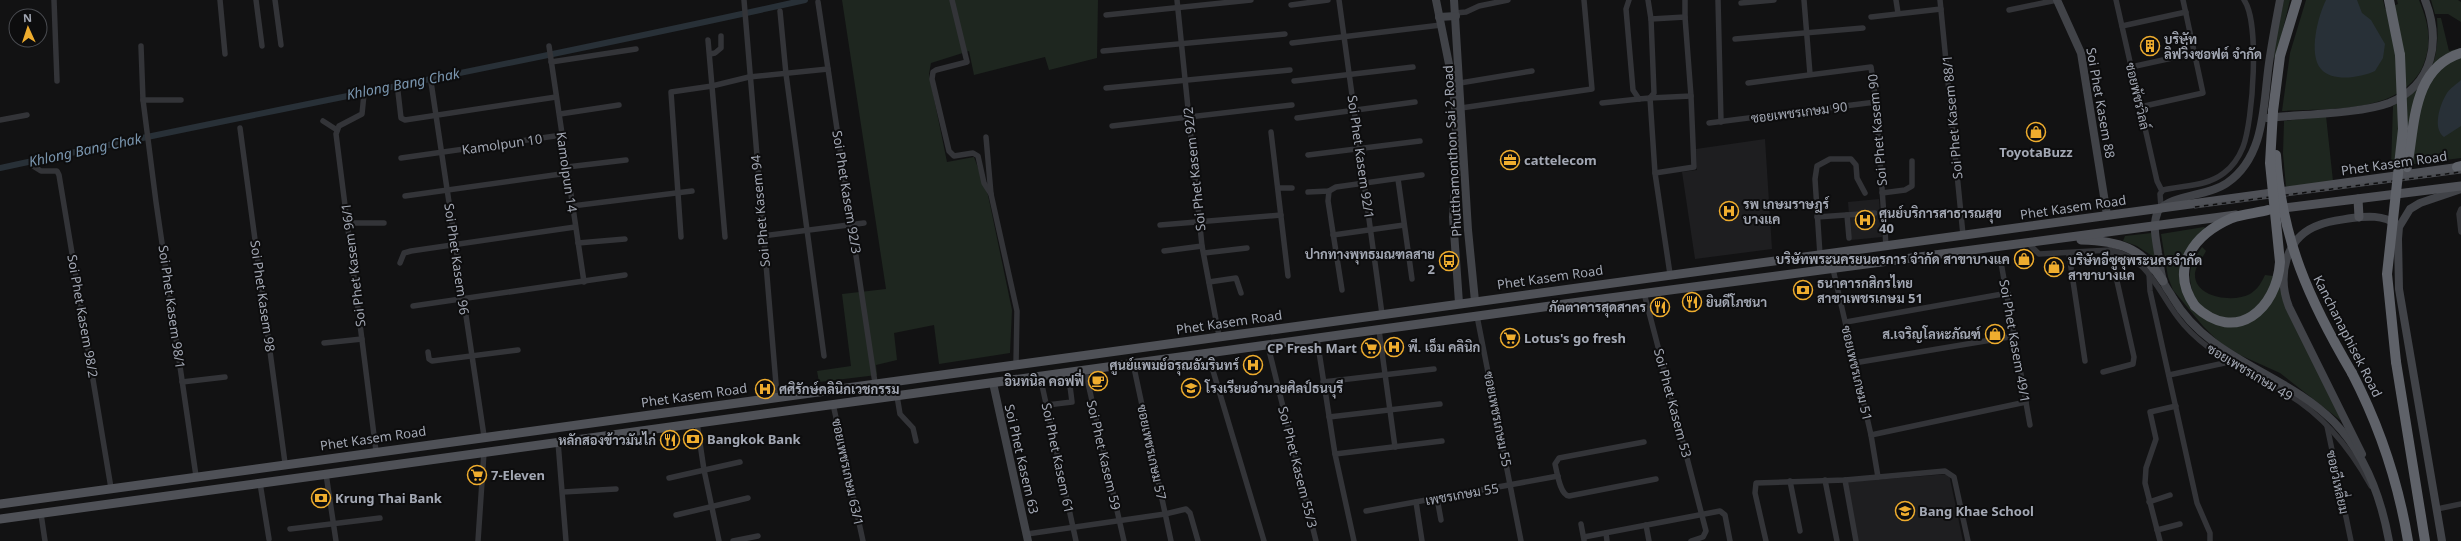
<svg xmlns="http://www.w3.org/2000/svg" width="2461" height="541" font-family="'Noto Sans',Sarabun,sans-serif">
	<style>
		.built { fill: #1e1e20 }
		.green { fill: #1e261f }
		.water { fill: #283037 }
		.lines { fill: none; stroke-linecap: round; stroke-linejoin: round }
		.canal { stroke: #283037; stroke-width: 6 }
		.street { stroke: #333438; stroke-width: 5.5 }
		.secondary { stroke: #414348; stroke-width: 8 }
		.primary { stroke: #4f5157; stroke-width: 9 }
		.highway { stroke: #5f6269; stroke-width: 10 }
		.rail-casing { stroke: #4a4c51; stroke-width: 3 }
		.rail { stroke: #0d0d0e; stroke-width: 1.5; stroke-dasharray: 4.5; stroke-linecap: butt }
		.highway-bridge { stroke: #5f6269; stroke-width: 10 }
		.labels { text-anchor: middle; stroke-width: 4; stroke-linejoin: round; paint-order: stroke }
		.poi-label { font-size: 13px; font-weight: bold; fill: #a3a8b4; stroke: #0d0d0e; text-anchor: start }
		.street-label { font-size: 13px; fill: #a3a8b4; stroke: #0d0d0e }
		.water-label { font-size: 14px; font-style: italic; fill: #7a96af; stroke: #0d0d0e }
	</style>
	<rect width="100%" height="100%" fill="#121213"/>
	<g class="built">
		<polygon points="1765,139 1772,249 1695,259 1682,172 1697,170 1696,149"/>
		<polygon points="1879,199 1882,237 1851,240 1848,202"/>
		<polygon points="1949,474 1963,541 1858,541 1847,482"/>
	</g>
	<g class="green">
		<polygon points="842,0 1098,0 1097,58 1049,70 1045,57 974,75 969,51 931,63 929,74 947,162 974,157 988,195 1012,310 1010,353 939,364 934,325 894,333 897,360 876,365 877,375 819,382 817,371 851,366 842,294 886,289"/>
		<polygon points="2284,0 2290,0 2276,58 2272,57"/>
		<path d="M2306,0H2383L2385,9L2398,4L2397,0H2419C2429,24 2433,44 2422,68C2398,115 2326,108 2282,111L2290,53Z"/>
		<polygon points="2431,0 2458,0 2461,2 2461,22 2448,14 2435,14"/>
		<path d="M2437,18H2441L2449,51L2461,48V158L2391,167L2393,106C2431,81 2440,63 2437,18Z"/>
		<polygon points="2326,116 2333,181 2286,187 2283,154 2284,121"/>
		<path d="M2204,227L2206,229C2188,250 2173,285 2193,309L2196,302C2188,278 2186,269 2202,247L2206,251C2203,257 2196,266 2195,273C2193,298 2234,303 2250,294C2258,289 2261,283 2265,275L2281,277V291L2343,418L2340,420L2280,373L2240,355L2219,342L2203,326L2173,290L2168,277L2161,234Z"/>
		<polygon points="2152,233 2155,258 2137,246 2123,241 2125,236"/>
	</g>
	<g class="water">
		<path d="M2326,0H2357L2362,13L2371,20L2385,44L2383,58L2375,71C2362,77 2333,83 2321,69C2308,54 2318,16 2326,0Z"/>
		<path d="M2461,80V126L2444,137C2432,128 2440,104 2447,93C2450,88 2457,84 2461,80Z"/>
	</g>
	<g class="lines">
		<path class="canal" d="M0,168C268,110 538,60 805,0"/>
		<g class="street">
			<polyline points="54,0 57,81"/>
			<polyline points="220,0 225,54"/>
			<polyline points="256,0 262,46"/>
			<polyline points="275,0 281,45"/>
			<polyline points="744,0 777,396"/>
			<polyline points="952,0 967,62 936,70 933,72 932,79 949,151 954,156 973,153 978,156 984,183 991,194"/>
			<polyline points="1177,0 1202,246 1219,336"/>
			<polyline points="1339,0 1382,314"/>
			<polyline points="1629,0 1626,9 1633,90 1639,99 1650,98 1655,173 1670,274"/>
			<polyline points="1648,0 1651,19 1654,93 1650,98"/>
			<polyline points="1718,0 1721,122"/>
			<polyline points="1804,0 1810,74"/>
			<polyline points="1896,0 1898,13"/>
			<polyline points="1940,0 1963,235"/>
			<polyline points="2116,0 2157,181 2162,191"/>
			<polyline points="818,2 875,383"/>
			<polyline points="1741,3 1774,0"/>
			<polyline points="1291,5 1328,0"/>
			<polyline points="2009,10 2057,0"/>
			<polyline points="780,11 786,74 824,356"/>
			<polyline points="1455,13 1466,12 1479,6 1508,0"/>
			<polyline points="1106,15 1251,0"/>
			<polyline points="1871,17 1941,9"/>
			<polyline points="1651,19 1685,17 1685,0"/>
			<polyline points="2122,26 2186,12"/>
			<polyline points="1735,39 1863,28"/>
			<polyline points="708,40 725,237"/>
			<polyline points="1292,43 1441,25"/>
			<polyline points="141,46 143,100 156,202 196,476"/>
			<polyline points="549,46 584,282"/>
			<polyline points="1103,51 1285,34"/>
			<polyline points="710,54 715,53 721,48 721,36"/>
			<polyline points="551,62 636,49"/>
			<polyline points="2131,67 2195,53"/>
			<polyline points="1294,81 1413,67"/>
			<polyline points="431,82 484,436"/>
			<polyline points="397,83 401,118 405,120 556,97"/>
			<polyline points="1460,83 1532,71"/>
			<polyline points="1748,83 1871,67 1876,102 1886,246"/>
			<polyline points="1106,88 1290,70"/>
			<polyline points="364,94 362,114 339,126 336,134 376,451"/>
			<polyline points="1650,98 1691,96 1685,17"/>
			<polyline points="143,100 181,100"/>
			<polyline points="1602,103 1639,99"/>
			<polyline points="2140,107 2203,93 2183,0"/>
			<polyline points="1461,108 1592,89 1584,0"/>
			<polyline points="560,114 619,105"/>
			<polyline points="1297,118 1415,102"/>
			<polyline points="0,120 27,115"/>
			<polyline points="323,121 337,130"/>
			<polyline points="1709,123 1876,102"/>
			<polyline points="1112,126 1292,105"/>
			<polyline points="240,128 285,463"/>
			<polyline points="1271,132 1288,276"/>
			<polyline points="986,137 991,194 1017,311 1016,364"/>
			<polyline points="1308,155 1420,141"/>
			<polyline points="401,158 562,135"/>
			<polyline points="33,166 41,171 57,171 59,175 111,488"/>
			<polyline points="567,167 626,160"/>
			<polyline points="1655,173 1694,167 1691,96"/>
			<polyline points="1398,179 1412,279"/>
			<polyline points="1278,188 1292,188"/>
			<polyline points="1329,191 1328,201 1342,290"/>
			<polyline points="1308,192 1329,191 1336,187 1422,175"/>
			<polyline points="1882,193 1905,190 1912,186 1912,161"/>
			<polyline points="405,196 568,173"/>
			<polyline points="572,206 692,191"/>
			<path d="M2161,207L2160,194L2163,190C2183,185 2206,187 2224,173C2232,167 2239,157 2243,147C2253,121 2260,22 2244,0"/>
			<polyline points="2461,209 2459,214 2461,232"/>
			<polyline points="1847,215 1849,238"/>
			<polyline points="1817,217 1875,213"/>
			<polyline points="348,223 384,223"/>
			<polyline points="1160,225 1281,215"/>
			<polyline points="1333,235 1404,225"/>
			<polyline points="762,236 864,223"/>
			<polyline points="681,237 671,92 712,86 749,77 828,69"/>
			<polyline points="578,243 625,239"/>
			<path d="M2028,243L2039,254L2110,250C2153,259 2158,296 2184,325C2211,356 2249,371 2284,392C2321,413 2350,448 2371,486"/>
			<polyline points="1164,251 1202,246"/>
			<polyline points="1204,253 1247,248"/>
			<polyline points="2069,254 2085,361"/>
			<polyline points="1820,255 1815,179 1817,166 1830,159 1851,159 1856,165 1857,178 1865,193"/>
			<polyline points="2000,257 2030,425"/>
			<polyline points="400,263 404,253 411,251 575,227"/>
			<polyline points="1833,269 1871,435 1878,477"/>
			<polyline points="2149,273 2150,291 2197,503 2210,533 2210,541"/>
			<polyline points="1209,282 1236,278 1241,293"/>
			<polyline points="1644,293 1706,531 1703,537 1691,541"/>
			<polyline points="413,306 625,275"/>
			<polyline points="1477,316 1521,541"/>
			<polyline points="1846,322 2008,293"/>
			<polyline points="1379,330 1395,447"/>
			<polyline points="1317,339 1335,454 1354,541"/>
			<polyline points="324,343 362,339"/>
			<polyline points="1268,346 1316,541"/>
			<polyline points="428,352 429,359 432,361 518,350"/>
			<polyline points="1208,354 1264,541"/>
			<polyline points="1133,363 1171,541"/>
			<polyline points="1854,363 2015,336"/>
			<polyline points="1085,370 1124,541"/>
			<polyline points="2103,372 2133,364 2134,357 2110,250"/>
			<polyline points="2169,375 2229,362"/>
			<polyline points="1040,376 1076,541"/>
			<polyline points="182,382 225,377"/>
			<polyline points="1323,382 1434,369"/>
			<polyline points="897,396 900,414 913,428 916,441"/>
			<polyline points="833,404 863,541"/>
			<polyline points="1047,405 1072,402 1070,386"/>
			<polyline points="1329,417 1440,404"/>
			<polyline points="697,423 704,470 719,541"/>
			<polyline points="2327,426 2351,541"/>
			<polyline points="1871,435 2026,402"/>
			<polyline points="558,442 566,541"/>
			<path d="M1644,442L1559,458L1555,464C1557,472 1560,495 1569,496L1656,479"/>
			<polyline points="1335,454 1442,441"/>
			<polyline points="326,474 336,541"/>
			<polyline points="669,478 740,462"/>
			<polyline points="1825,480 1837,541"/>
			<polyline points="1845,480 1856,541"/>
			<polyline points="1790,481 1800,531"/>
			<polyline points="260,483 269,539"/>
			<polyline points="563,492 616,489"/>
			<polyline points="1437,498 1441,520"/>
			<polyline points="1416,502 1422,541"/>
			<polyline points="2149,502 2170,495"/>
			<polyline points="2437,509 2461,504"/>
			<polyline points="1366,511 1558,476"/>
			<polyline points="41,514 45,541"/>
			<polyline points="676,515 748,498"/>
			<polyline points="1581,524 1584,540"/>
			<polyline points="1646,525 1649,541"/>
			<polyline points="290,529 380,518"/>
			<polyline points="2157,530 2180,524"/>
			<polyline points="1606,533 1607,541"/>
			<polyline points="1027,534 1165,514 1186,509 1190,513 1198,541"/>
			<polyline points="1584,537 1720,511 1725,515 1730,541"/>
			<polyline points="478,541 484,452"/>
			<polyline points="733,541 758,536"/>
			<polyline points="1766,541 1755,493 1756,483 1845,480 1945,471 1954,477 1968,541"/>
			<polyline points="2160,541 2145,483 2146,468 2156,439 2150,412 2176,406"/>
		</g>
		<g class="secondary">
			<polyline points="1436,0 1451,74 1455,107 1457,159 1453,217 1459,303"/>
			<polyline points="1454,0 1468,230 1475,301"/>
			<polyline points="2057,0 2081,53 2107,215"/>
			<path d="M2280,0C2276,21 2272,42 2269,63C2263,104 2266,156 2227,183C2207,197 2172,194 2158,211C2152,225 2156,239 2158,253C2160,262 2160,271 2163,280C2164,286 2170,292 2173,298C2209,360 2286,373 2334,422C2366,455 2381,497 2389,541"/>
			<polyline points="1439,17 1456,16"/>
			<path d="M2267,118C2301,114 2359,114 2389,103C2434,85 2441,40 2425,0"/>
			<polyline points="993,383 1028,541"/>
			<path d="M2362,454L2289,307C2277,276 2285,237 2319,225C2329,221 2341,220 2352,218C2367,216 2383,215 2396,224"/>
			<polyline points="2442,541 2399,289 2398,239 2399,227 2410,209 2420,203 2461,189"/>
		</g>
		<g class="primary">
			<polyline points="2358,199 2359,217"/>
			<polyline points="2276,209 2461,186"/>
			<path d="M2081,240C2119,241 2141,247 2163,281"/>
			<polyline points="0,504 2461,167"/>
			<polyline points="0,519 1587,301 2236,215"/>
		</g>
		<g class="highway">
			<polyline points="2389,0 2400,55"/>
			<polyline points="2273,111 2280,56 2297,0"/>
			<polyline points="2457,167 2461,166"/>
			<path d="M2195,306C2168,267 2195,234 2232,218C2243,214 2257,213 2268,210"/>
			<polyline points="2396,362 2425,541"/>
			<path d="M2352,373C2380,427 2398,481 2408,541"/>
		</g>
		<defs>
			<polyline id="rail" points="2195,207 2461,172"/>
		</defs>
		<use href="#rail" class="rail-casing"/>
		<use href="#rail" class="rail"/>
		<g class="highway-bridge">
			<path d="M2276,155C2282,240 2309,300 2352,373"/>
			<path d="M2407,167C2415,126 2412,68 2461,53"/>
			<path d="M2195,306C2236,345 2277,309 2280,262L2270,163L2273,111"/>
			<polyline points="2396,362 2387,274 2403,129 2400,55"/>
		</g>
	</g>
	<defs>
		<symbol id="building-ring" viewBox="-11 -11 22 22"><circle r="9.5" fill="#0d0d0e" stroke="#efad2e" stroke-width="1.5"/><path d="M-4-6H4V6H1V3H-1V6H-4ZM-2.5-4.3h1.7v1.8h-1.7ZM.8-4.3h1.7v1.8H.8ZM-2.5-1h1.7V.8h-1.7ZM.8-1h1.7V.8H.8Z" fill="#efad2e"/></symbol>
		<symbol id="shop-ring" viewBox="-11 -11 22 22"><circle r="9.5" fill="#0d0d0e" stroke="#efad2e" stroke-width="1.5"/><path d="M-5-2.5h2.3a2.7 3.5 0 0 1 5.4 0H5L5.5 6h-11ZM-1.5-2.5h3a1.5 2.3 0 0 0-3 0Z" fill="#efad2e"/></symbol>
		<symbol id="office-ring" viewBox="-11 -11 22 22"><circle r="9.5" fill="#0d0d0e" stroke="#efad2e" stroke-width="1.5"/><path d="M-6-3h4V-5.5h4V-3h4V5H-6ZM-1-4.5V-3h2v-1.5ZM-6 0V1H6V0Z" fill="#efad2e"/></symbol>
		<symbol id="hospital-ring" viewBox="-11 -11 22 22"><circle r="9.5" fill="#0d0d0e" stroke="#efad2e" stroke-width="1.5"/><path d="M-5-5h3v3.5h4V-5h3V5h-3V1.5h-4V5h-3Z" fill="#efad2e"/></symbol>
		<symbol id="bus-ring" viewBox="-11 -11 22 22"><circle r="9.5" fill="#0d0d0e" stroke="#efad2e" stroke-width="1.5"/><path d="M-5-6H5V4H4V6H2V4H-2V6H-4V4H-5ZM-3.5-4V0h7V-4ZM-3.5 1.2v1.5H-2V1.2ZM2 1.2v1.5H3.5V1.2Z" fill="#efad2e"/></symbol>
		<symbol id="bank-ring" viewBox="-11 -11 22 22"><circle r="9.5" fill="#0d0d0e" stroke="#efad2e" stroke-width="1.5"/><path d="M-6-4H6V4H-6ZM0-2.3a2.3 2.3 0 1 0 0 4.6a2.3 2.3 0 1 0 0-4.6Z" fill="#efad2e"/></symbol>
		<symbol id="restaurant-ring" viewBox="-11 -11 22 22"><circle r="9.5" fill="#0d0d0e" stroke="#efad2e" stroke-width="1.5"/><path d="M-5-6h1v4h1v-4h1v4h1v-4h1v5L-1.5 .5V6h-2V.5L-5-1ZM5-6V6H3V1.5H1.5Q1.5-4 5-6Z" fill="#efad2e"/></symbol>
		<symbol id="supermarket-ring" viewBox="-11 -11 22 22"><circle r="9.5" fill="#0d0d0e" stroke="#efad2e" stroke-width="1.5"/><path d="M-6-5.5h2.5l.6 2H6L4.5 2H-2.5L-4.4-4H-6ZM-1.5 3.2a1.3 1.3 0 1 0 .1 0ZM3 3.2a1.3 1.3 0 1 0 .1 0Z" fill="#efad2e"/></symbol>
		<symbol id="cafe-ring" viewBox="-11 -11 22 22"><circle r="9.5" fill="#0d0d0e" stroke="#efad2e" stroke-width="1.5"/><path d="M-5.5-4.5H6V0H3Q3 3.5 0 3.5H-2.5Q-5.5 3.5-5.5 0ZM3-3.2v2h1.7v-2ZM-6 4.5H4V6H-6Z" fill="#efad2e"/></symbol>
		<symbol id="school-ring" viewBox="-11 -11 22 22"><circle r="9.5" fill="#0d0d0e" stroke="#efad2e" stroke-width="1.5"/><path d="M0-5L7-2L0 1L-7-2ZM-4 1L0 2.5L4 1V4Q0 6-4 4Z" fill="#efad2e"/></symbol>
	</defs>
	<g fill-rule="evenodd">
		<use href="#building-ring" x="2139" y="35" width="22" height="22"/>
		<use href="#shop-ring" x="2025" y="121" width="22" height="22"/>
		<use href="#office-ring" x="1499" y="149" width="22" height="22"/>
		<use href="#hospital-ring" x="1718" y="200" width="22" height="22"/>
		<use href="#hospital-ring" x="1854" y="209" width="22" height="22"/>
		<use href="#shop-ring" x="2013" y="248" width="22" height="22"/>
		<use href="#bus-ring" x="1438" y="250" width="22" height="22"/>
		<use href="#shop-ring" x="2043" y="256" width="22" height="22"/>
		<use href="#bank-ring" x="1792" y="279" width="22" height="22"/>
		<use href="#restaurant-ring" x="1681" y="291" width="22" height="22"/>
		<use href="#restaurant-ring" x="1649" y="296" width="22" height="22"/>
		<use href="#shop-ring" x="1984" y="323" width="22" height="22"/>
		<use href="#supermarket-ring" x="1499" y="327" width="22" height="22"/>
		<use href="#hospital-ring" x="1383" y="336" width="22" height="22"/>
		<use href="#supermarket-ring" x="1360" y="337" width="22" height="22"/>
		<use href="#hospital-ring" x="1242" y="354" width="22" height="22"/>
		<use href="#cafe-ring" x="1087" y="370" width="22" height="22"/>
		<use href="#school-ring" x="1180" y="377" width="22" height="22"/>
		<use href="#hospital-ring" x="754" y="378" width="22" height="22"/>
		<use href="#bank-ring" x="682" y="428" width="22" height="22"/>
		<use href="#restaurant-ring" x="659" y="429" width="22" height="22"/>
		<use href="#supermarket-ring" x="466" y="464" width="22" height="22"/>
		<use href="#bank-ring" x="310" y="487" width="22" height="22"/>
		<use href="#school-ring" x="1894" y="500" width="22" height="22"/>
	</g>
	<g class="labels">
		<g class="poi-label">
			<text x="2164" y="44">บริษัท<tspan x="2164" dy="15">ลิฟวิ่งซอฟต์ จำกัด</tspan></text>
			<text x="2036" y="157" text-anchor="middle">ToyotaBuzz</text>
			<text x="1524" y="165">cattelecom</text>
			<text x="1743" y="209">รพ เกษมราษฎร์<tspan x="1743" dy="15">บางแค</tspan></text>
			<text x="1879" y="218">ศูนย์บริการสาธารณสุข<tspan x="1879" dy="15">40</tspan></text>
			<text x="1435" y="259" text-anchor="end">ปากทางพุทธมณฑลสาย<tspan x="1435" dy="15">2</tspan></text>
			<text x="2010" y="264" text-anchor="end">บริษัทพระนครยนตรการ จำกัด สาขาบางแค</text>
			<text x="2068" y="265">บริษัทอีซูซุพระนครจำกัด<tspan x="2068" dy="15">สาขาบางแค</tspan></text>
			<text x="1817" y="288">ธนาคารกสิกรไทย<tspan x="1817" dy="15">สาขาเพชรเกษม 51</tspan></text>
			<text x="1706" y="307">ยินดีโภชนา</text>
			<text x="1646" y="312" text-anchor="end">ภัตตาคารสุดสาคร</text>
			<text x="1981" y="339" text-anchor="end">ส.เจริญโลหะภัณฑ์</text>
			<text x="1524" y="343">Lotus's go fresh</text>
			<text x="1408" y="352">พี. เอ็ม คลินิก</text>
			<text x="1357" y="353" text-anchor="end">CP Fresh Mart</text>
			<text x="1239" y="370" text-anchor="end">ศูนย์แพมย์อรุณอัมรินทร์</text>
			<text x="1084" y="386" text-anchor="end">อินทนิล คอฟฟี่</text>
			<text x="1205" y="393">โรงเรียนอำนวยศิลป์ธนบุรี</text>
			<text x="779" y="394">ศศิรักษ์คลินิกเวชกรรม</text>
			<text x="707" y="444">Bangkok Bank</text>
			<text x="656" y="445" text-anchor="end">หลักสองข้าวมันไก่</text>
			<text x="491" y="480">7-Eleven</text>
			<text x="335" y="503">Krung Thai Bank</text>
			<text x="1919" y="516">Bang Khae School</text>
		</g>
		<g class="street-label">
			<text transform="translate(2138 96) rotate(77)" y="5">ซอยพัชรวิลล์</text>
			<text transform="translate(2101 103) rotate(80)" y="5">Soi Phet Kasem 88</text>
			<text transform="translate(1799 112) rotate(-7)" y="5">ซอยเพชรเกษม 90</text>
			<text transform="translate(1952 117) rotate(-95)" y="5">Soi Phet Kasem 88/1</text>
			<text transform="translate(1877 130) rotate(-95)" y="5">Soi Phet Kasem 90</text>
			<text transform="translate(502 144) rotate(-8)" y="5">Kamolpun 10</text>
			<text transform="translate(1452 151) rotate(-93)" y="5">Phutthamonthon Sai 2 Road</text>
			<text transform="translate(1361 157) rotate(82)" y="5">Soi Phet Kasem 92/1</text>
			<text transform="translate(2394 163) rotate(-8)" y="5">Phet Kasem Road</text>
			<text transform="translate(1194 169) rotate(-96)" y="5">Soi Phet Kasem 92/2</text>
			<text transform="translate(567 172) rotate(82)" y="5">Kamolpun 14</text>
			<text transform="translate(847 192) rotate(81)" y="5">Soi Phet Kasem 92/3</text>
			<text transform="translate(2073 207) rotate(-8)" y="5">Phet Kasem Road</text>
			<text transform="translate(760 211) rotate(-95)" y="5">Soi Phet Kasem 94</text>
			<text transform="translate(457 259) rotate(82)" y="5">Soi Phet Kasem 96</text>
			<text transform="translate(353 265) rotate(-97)" y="5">Soi Phet Kasem 96/1</text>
			<text transform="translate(1550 277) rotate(-8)" y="5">Phet Kasem Road</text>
			<text transform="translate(263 296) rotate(82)" y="5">Soi Phet Kasem 98</text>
			<text transform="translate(172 307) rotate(82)" y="5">Soi Phet Kasem 98/1</text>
			<text transform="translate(83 316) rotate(80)" y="5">Soi Phet Kasem 98/2</text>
			<text transform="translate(1229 322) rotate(-8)" y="5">Phet Kasem Road</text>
			<text transform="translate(2348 336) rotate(63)" y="5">Kanchanaphisek Road</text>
			<text transform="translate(2015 341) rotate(80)" y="5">Soi Phet Kasem 49/1</text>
			<text transform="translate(2250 372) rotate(31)" y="5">ซอยเพชรเกษม 49</text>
			<text transform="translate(1857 373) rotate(77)" y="5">ซอยเพชรเกษม 51</text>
			<text transform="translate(694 395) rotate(-8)" y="5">Phet Kasem Road</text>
			<text transform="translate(1673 403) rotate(75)" y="5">Soi Phet Kasem 53</text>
			<text transform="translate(1498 419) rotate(79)" y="5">ซอยเพชรเกษม 55</text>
			<text transform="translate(373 438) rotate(-8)" y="5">Phet Kasem Road</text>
			<text transform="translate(1152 452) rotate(78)" y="5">ซอยเพชรเกษม 57</text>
			<text transform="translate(1104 455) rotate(77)" y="5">Soi Phet Kasem 59</text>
			<text transform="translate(1058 458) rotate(78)" y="5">Soi Phet Kasem 61</text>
			<text transform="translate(1022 459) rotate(77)" y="5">Soi Phet Kasem 63</text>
			<text transform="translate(1298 467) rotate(76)" y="5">Soi Phet Kasem 55/3</text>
			<text transform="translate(848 472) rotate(78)" y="5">ซอยเพชรเกษม 63/1</text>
			<text transform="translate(2338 482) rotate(78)" y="5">ซอยวีเหลี่ยม</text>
			<text transform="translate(1462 494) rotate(-10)" y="5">เพชรเกษม 55</text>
		</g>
		<g class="water-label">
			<text transform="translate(403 84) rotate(-11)" y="5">Khlong Bang Chak</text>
			<text transform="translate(85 150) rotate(-12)" y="5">Khlong Bang Chak</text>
		</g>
	</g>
	<g transform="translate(28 28) rotate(357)"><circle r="19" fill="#0d0d0e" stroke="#494b50"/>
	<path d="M0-3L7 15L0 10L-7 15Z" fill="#efad2e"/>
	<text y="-6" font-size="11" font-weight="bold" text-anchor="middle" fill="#a3a8b4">N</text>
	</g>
</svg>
